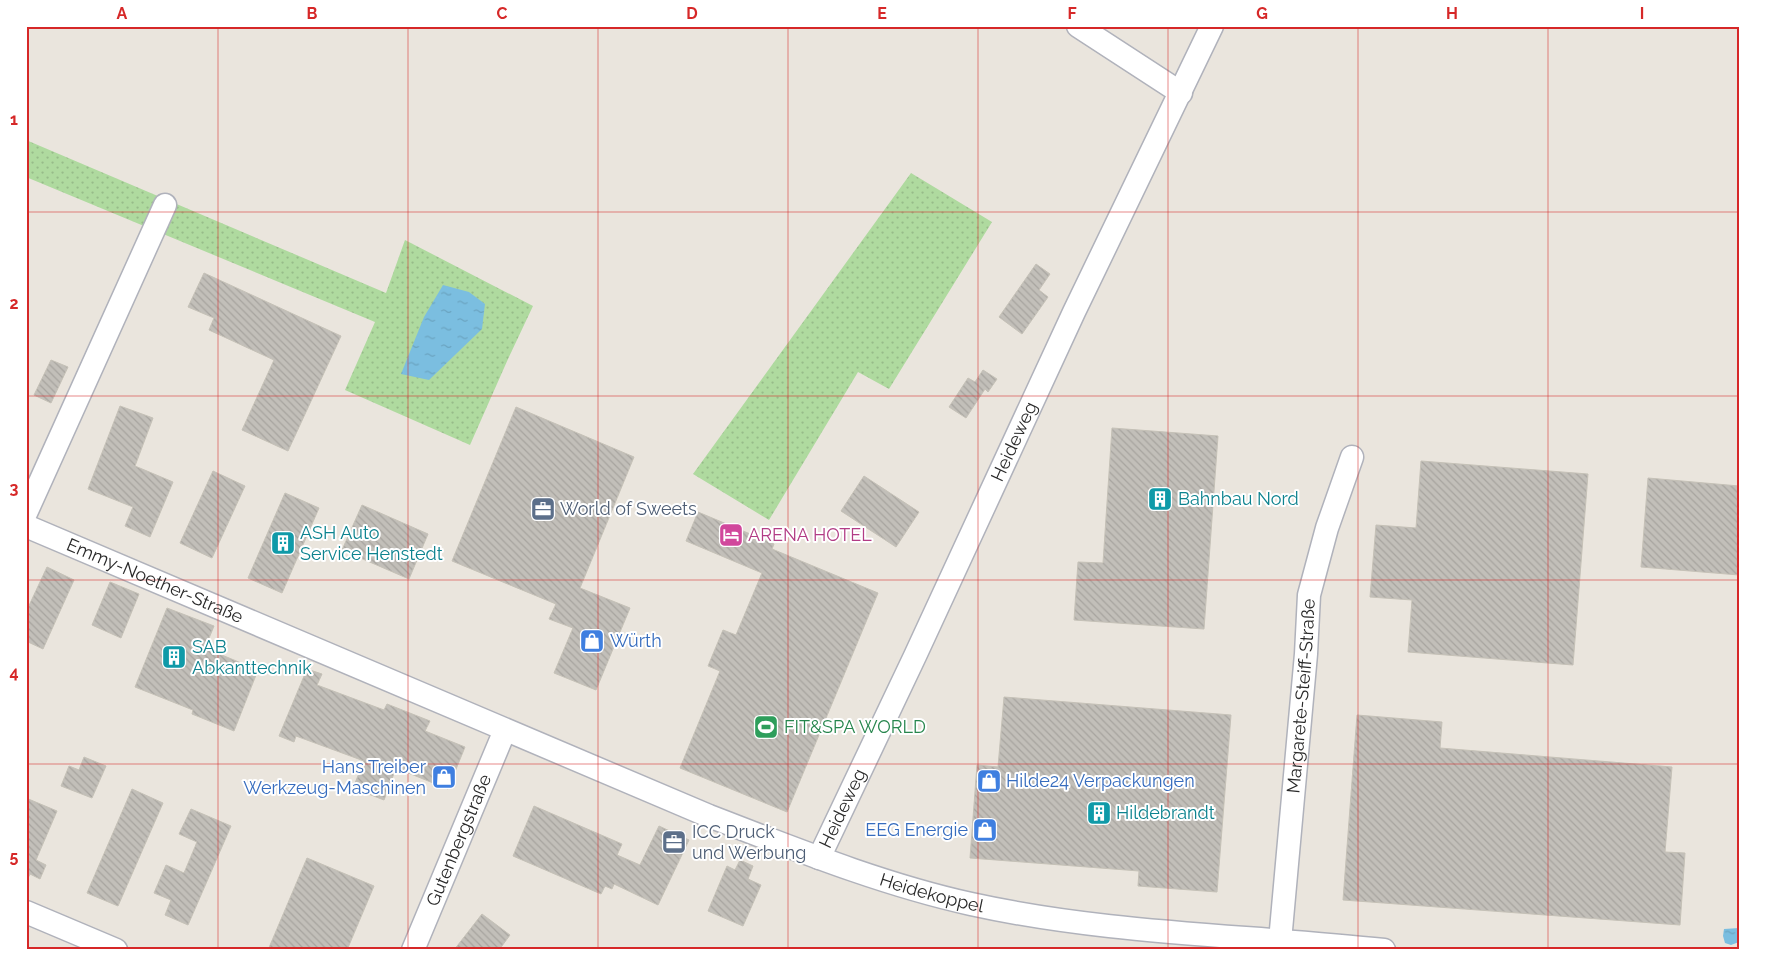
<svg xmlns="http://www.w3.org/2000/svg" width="1765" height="976" font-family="Raleway,sans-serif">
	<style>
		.grass { fill: url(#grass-dots) }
		.water { fill: url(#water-ripples) }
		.building { fill: url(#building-back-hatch); stroke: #c5c1b7 }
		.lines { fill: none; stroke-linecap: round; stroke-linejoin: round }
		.minor-casing { stroke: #b0b2bb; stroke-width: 25 }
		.minor { stroke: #fff; stroke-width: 22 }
		.grid { fill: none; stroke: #d62828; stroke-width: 1; stroke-opacity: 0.55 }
		.labels { text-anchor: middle; stroke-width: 4; stroke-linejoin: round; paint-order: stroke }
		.street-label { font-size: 18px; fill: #292929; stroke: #fff }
		.culture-label { font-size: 18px; fill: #0d838f; stroke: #fff; text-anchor: start }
		.service-label { font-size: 18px; fill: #4e5e75; stroke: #fff; text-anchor: start }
		.hotel-label { font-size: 18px; fill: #b23c85; stroke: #fff; text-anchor: start }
		.shop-label { font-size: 18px; fill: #366cbe; stroke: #fff; text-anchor: start }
		.leisure-label { font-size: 18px; fill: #27864d; stroke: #fff; text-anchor: start }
		.neatline { fill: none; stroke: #d62828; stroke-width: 2 }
		.grid-label { font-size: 16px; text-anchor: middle; font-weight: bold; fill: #d62828 }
	</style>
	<defs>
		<pattern id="grass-dots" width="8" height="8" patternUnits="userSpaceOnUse" patternTransform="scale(1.25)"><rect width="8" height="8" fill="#afda9f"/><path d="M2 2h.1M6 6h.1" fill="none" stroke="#97bb89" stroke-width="1.8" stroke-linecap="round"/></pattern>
		<pattern id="water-ripples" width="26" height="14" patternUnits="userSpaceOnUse" patternTransform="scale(1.25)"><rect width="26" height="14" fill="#7bbee0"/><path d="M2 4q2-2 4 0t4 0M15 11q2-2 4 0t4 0" fill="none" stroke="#6aa3c0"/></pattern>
		<pattern id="building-back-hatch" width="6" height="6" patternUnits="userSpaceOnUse" patternTransform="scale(1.25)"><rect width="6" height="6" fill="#c2bfb9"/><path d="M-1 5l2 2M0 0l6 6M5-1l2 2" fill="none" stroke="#a7a49f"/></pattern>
	</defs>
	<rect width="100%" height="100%" fill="#eae5dd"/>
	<g class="grass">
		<polygon points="26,140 386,293 405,240 533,306 508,359 470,445 345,390 375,322 26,177"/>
		<polygon points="911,173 992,222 889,389 858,372 769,520 693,474"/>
	</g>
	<g class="water">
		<polygon points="443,285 469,292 485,304 482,329 429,380 401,374 424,317"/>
		<polygon points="1739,928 1739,942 1731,945 1725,943 1723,936 1724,929"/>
	</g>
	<g class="building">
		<polygon points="1036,264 1050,274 1039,290 1048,297 1022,334 999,317"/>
		<polygon points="204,273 341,336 288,451 242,430 274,360 209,330 214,318 188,307"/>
		<polygon points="51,360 68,367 51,403 34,395"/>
		<polygon points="983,370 997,379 988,392 985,389 966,418 949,407 968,378 975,382"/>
		<polygon points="120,406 153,418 135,466 173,482 150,537 125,526 133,507 88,489"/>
		<polygon points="516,407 634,457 580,588 630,608 596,690 554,673 573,628 549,619 556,604 452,561"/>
		<polygon points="1112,428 1218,436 1204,629 1074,620 1078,562 1103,563"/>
		<polygon points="1421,461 1588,474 1573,665 1408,652 1412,600 1370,597 1376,525 1416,528"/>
		<polygon points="213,471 245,486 212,558 180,543"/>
		<polygon points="864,476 919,512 896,547 841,511"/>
		<polygon points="1648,478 1739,486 1739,575 1641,567"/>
		<polygon points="285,493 319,508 282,593 248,578"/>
		<polygon points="362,505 428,534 409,579 342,550"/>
		<polygon points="698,512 774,544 772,549 878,593 787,812 680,768 720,671 708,666 723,630 736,635 762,573 686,541"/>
		<polygon points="47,567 74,580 43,649 26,641 26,612"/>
		<polygon points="110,582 139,594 121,638 92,625"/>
		<polygon points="167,608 214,626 205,648 258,670 234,731 192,714 193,710 135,687"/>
		<polygon points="307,669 322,674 317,685 384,710 387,704 430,721 425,731 465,747 448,789 396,768 384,800 353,788 364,761 296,736 294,742 279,736"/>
		<polygon points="1004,697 1231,715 1217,892 1138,886 1139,871 970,858 977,765 998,767"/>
		<polygon points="1357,715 1442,722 1440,748 1672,767 1665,852 1685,853 1680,925 1343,900"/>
		<polygon points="84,757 106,766 92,798 61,786 69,766 79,770"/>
		<polygon points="132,789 163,803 118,906 87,893"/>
		<polygon points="26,798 57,811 36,860 46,865 40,879 30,874 26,882"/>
		<polygon points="534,806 622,844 617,855 640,865 659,826 689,840 658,905 614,884 612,889 605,886 601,894 513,856"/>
		<polygon points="191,809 231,826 188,925 165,915 171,900 154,893 166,865 184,873 197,842 179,834"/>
		<polygon points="307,858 374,886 347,950 268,950"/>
		<polygon points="740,860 753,866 748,879 761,885 743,926 708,911 727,866 735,870"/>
		<polygon points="482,914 510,935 499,950 454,950"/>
	</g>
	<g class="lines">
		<defs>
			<g id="minor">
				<polyline points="1078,26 1181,93"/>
				<polyline points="26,513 165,205"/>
				<path id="s1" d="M26,526L709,816C795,849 881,884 971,904C1107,934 1246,935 1384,950"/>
				<path id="s2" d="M819,858L915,656L1074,312L1212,26"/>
				<polyline points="26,912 116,950"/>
				<path id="s3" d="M1280,941L1306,654L1309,595L1327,528L1352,457"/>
				<path id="s4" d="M413,950L505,730"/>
			</g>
		</defs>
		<use href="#minor" class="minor-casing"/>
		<use href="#minor" class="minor"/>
	</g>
	<path class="grid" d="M218,26V950M408,26V950M598,26V950M788,26V950M978,26V950M1168,26V950M1358,26V950M1548,26V950M26,212H1739M26,396H1739M26,580H1739M26,764H1739"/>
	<defs>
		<symbol id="building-square" viewBox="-11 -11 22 22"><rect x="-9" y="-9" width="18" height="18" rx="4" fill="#0f9aa8" stroke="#fff"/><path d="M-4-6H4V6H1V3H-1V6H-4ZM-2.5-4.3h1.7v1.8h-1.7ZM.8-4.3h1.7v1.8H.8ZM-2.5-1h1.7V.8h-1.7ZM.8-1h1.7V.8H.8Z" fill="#fff"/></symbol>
		<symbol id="office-square" viewBox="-11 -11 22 22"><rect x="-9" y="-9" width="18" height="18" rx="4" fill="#5c6f8a" stroke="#fff"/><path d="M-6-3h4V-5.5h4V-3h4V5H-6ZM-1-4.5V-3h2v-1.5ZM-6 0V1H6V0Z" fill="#fff"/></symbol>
		<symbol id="hotel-square" viewBox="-11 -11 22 22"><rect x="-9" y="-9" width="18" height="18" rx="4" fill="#d1479c" stroke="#fff"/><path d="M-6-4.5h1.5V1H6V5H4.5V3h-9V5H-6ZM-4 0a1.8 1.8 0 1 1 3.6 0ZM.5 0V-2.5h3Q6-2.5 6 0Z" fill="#fff"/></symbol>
		<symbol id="shop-square" viewBox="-11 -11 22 22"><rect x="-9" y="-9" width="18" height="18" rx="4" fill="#3f7fe0" stroke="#fff"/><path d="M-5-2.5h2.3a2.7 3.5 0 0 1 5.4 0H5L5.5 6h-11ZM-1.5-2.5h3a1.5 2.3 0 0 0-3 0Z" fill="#fff"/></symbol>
		<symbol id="stadium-square" viewBox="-11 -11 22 22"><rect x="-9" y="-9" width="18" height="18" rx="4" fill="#2e9e5b" stroke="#fff"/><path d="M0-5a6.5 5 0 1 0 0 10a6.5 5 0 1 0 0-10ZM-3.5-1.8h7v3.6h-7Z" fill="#fff"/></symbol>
	</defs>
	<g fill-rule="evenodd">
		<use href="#building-square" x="1146" y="485" width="28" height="28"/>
		<use href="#office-square" x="529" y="495" width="28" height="28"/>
		<use href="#hotel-square" x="717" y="521" width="28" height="28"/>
		<use href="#building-square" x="269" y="529" width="28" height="28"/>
		<use href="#shop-square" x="578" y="627" width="28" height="28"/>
		<use href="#building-square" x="160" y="643" width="28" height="28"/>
		<use href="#stadium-square" x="752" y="713" width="28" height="28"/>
		<use href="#shop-square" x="430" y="763" width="28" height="28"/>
		<use href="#shop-square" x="975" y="767" width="28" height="28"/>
		<use href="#building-square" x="1085" y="799" width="28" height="28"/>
		<use href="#shop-square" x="971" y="816" width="28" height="28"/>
		<use href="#office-square" x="660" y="828" width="28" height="28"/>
	</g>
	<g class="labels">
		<g class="street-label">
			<text dy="6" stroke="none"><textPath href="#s2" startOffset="460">Heideweg</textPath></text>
			<text dy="6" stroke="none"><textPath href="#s1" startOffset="140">Emmy-Noether-Straße</textPath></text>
			<text dy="6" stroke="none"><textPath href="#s3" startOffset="246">Margarete-Steiff-Straße</textPath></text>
			<text dy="6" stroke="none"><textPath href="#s2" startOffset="55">Heideweg</textPath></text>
			<text dy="6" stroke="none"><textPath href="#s4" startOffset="119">Gutenbergstraße</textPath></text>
			<text dy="6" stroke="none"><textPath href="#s1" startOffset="978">Heidekoppel</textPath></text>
		</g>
		<g class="culture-label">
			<text x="1178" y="505">Bahnbau Nord</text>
			<text x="300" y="539">ASH Auto<tspan x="300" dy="21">Service Henstedt</tspan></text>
			<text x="192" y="653">SAB<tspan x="192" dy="21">Abkanttechnik</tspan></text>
			<text x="1116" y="819">Hildebrandt</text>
		</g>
		<g class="service-label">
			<text x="560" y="515">World of Sweets</text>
			<text x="692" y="838">ICC Druck<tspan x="692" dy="21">und Werbung</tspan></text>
		</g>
		<g class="hotel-label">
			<text x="748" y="541">ARENA HOTEL</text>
		</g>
		<g class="shop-label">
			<text x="610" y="647">Würth</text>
			<text x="426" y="773" text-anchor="end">Hans Treiber<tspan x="426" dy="21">Werkzeug-Maschinen</tspan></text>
			<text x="1006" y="787">Hilde24 Verpackungen</text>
			<text x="968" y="836" text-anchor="end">EEG Energie</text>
		</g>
		<g class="leisure-label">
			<text x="784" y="733">FIT&amp;SPA WORLD</text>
		</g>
	</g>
	<rect width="1765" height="976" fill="none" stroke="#ffffff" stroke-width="55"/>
	<rect x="28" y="28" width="1710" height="920" class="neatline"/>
	<g class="grid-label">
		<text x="122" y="19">A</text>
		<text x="312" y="19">B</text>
		<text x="502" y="19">C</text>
		<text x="692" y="19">D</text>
		<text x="882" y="19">E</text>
		<text x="1072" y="19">F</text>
		<text x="1262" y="19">G</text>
		<text x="1452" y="19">H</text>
		<text x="1642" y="19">I</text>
		<text x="14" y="125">1</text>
		<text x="14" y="309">2</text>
		<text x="14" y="494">3</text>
		<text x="14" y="678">4</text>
		<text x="14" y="862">5</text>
	</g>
</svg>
